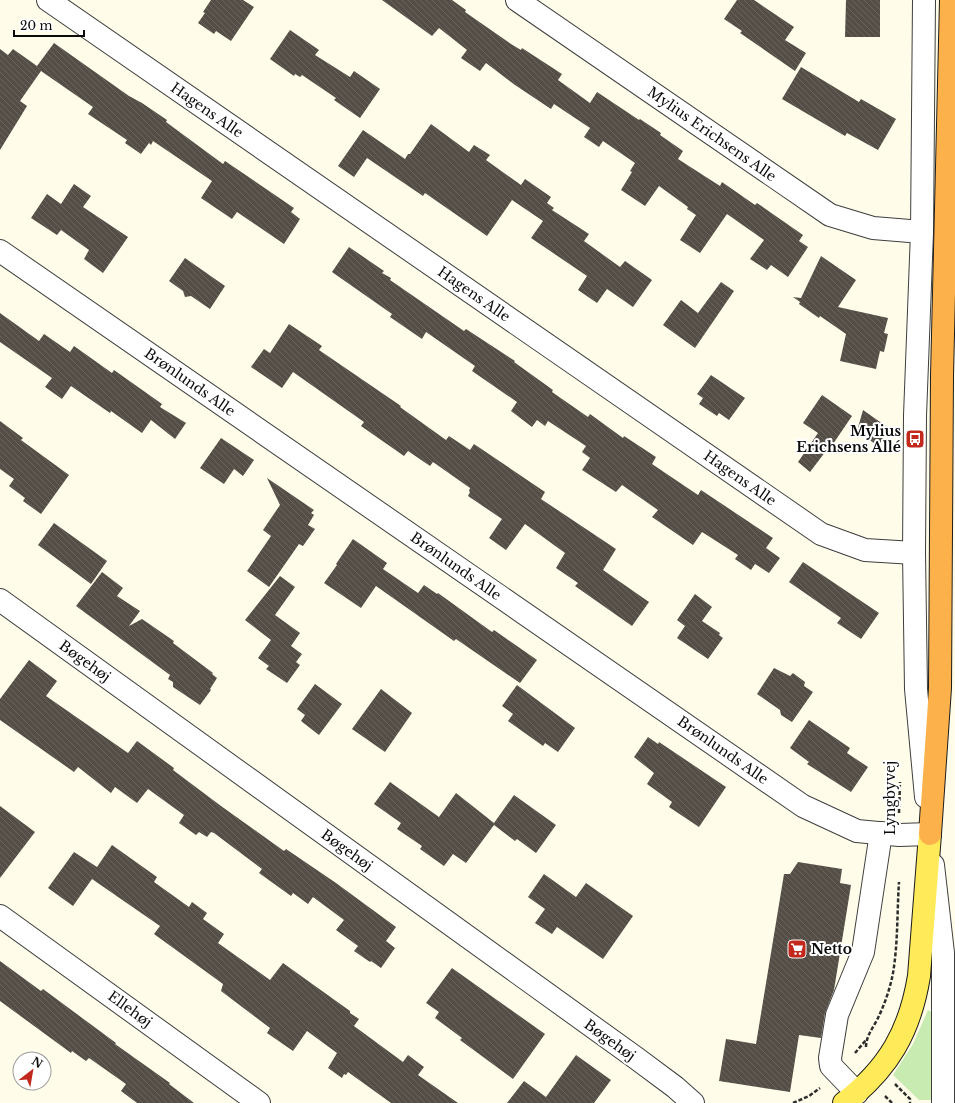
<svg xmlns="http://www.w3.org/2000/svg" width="955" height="1103" font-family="'Libre Baskerville',serif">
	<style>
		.green { fill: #c8ebb1 }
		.building { fill: url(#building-back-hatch) }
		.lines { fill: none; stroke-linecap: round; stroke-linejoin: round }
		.minor-casing { stroke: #3e3e3e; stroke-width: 24 }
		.major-casing { stroke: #1c1c1c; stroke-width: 24 }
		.highway-casing { stroke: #1c1c1c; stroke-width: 24 }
		.path { stroke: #2d2d2d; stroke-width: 2.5; stroke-dasharray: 4 2; stroke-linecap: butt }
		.minor { stroke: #fff; stroke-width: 22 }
		.major { stroke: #ffeb59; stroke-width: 22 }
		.highway { stroke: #fdb14a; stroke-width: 22 }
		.labels { text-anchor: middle; stroke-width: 4; stroke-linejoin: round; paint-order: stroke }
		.street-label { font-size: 14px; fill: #0b0b0b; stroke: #fff }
		.poi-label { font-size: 14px; font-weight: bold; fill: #0b0b0b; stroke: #fff; text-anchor: end }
	</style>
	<defs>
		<pattern id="building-back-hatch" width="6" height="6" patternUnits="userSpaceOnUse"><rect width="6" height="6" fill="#544e47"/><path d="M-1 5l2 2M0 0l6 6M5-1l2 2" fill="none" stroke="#68635d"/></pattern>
	</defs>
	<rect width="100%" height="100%" fill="#fffde9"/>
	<polygon class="green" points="928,1010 931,1012 931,1100 919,1100 893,1075 913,1044"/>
	<g class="building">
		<polygon points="211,0 243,0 254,7 231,41 216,31 214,34 198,23 205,13 203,12"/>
		<polygon points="382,0 452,0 466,10 465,12 511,44 521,50 522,48 562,74 558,80 590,103 597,92 639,120 640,119 661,133 660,135 683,151 678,159 720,186 722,182 755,205 757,203 803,235 799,241 808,247 788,277 771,265 767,270 750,259 764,240 727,214 700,253 680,240 696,215 687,209 688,207 659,186 645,206 621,190 632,172 630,171 635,163 603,141 599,147 584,137 590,128 554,104 551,109 515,85 486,63 480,71 461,58 467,50 439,28 432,36"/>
		<polygon points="737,0 754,0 794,27 785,40 806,53 795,71 740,33 742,31 724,19"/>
		<polygon points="846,0 880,0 880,37 845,37"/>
		<polygon points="290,30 319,50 315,55 350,77 354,71 380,89 360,118 334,100 336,98 302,75 300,77 295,74 294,76 270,59"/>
		<polygon points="54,43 129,96 142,103 167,120 166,122 223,164 225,161 294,208 291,212 300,219 284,244 237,212 232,219 201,198 212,181 153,141 151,145 149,143 141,154 125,143 127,140 88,114 93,107 41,71 20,101 27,106 0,150 0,49 8,55 13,49 37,66"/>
		<polygon points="801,67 859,102 861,99 896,119 878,150 847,133 845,136 782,99"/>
		<polygon points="431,124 469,152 474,145 490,155 486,160 521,185 525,179 551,197 547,203 554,208 552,210 589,234 584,241 620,267 625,261 652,280 633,307 607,289 597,303 578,290 587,276 531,238 543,221 512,200 487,236 425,193 423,196 367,158 354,177 338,166 363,130 405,159 408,154 410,154"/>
		<polygon points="74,184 91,196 83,207 128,237 103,273 84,259 89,250 61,230 57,235 31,218 47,194 61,204"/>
		<polygon points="349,247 384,271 382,273 391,278 390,280 464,331 466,329 515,361 514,362 553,390 552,392 588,417 590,414 623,438 624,436 656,457 652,464 698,495 701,490 773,538 766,548 780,558 769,573 755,564 751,570 735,559 738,555 702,532 693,545 652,517 658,510 622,485 616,492 582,470 590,458 582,452 586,446 548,421 545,426 537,420 532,427 511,411 517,402 472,371 475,366 426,332 422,339 390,317 392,314 332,272"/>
		<polygon points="821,256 856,280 838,307 888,318 884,333 888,334 884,352 880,351 876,369 840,361 846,334 820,316 819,318 799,304 800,302 793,297 801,298"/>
		<polygon points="185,258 225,286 210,309 191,296 185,297 183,291 169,281"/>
		<polygon points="721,282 734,291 695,348 663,325 681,300 698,313"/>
		<polygon points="0,313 39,341 44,334 70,352 74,346 112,373 114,370 162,404 160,407 186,423 175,439 151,420 142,433 111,411 110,413 71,386 62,399 45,387 52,378 0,342"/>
		<polygon points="289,324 322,346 319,350 401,406 400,407 446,440 449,436 470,450 474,444 545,492 541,499 616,549 603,570 649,602 632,626 575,586 578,583 556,568 565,553 525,524 506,550 489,538 502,519 468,496 470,492 469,491 470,488 433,462 430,466 408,451 404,456 361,426 364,422 293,372 282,388 251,367 264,349 270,353"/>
		<polygon points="711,375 745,398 729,420 719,413 717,416 699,404 703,398 697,394"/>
		<polygon points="822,395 852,416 833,444 832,443 810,472 798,462 818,433 803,423"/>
		<polygon points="863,410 890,429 878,446 857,431"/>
		<polygon points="0,421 23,438 21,440 69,475 41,514 23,501 25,498 9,486 14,479 0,469"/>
		<polygon points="221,438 254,460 243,476 234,469 224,484 200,468"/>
		<polygon points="267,478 314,510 311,513 314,515 308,525 315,529 303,546 299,544 269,587 247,571 271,536 263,530 280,505"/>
		<polygon points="54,523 107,561 91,584 38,545"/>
		<polygon points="353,539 387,563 383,569 418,593 424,585 437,594 438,593 492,632 494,630 537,660 520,683 456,639 454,641 376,586 361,608 324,583 337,565 336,564"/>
		<polygon points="803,562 879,613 861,639 837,623 841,618 789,582"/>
		<polygon points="102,572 123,588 117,596 140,611 129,626 142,619 174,641 173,643 213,673 212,674 217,678 210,689 211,690 200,705 173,687 173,682 168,679 170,675 76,606"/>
		<polygon points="280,576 295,587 275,615 300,633 291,646 302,654 296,662 300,665 287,683 266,669 269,666 258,658 271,640 245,620"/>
		<polygon points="695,594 712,607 702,621 720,633 719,635 723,638 708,659 677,638 685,626 677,620"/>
		<polygon points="29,660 57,681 46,696 128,753 137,741 174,768 173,770 221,806 284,851 286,849 336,883 396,927 386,941 395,948 381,968 371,961 370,962 354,951 358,946 336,930 344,920 313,897 308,904 293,893 291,896 259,873 262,869 214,833 211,832 207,837 199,832 196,835 179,823 184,815 148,789 137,803 115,787 111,793 78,767 74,772 0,720 0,699"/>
		<polygon points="774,668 790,676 793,673 805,682 804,686 813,692 792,722 781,715 780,710 757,694"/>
		<polygon points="315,684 342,704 319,735 301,721 305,715 297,709"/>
		<polygon points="517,685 575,728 558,752 545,743 543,746 508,721 513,714 502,706"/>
		<polygon points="381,689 412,713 385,752 352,729"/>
		<polygon points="809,720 850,748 847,753 868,767 851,792 807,764 809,762 790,748"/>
		<polygon points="648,737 658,744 659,742 726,787 699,827 669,807 672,802 647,784 654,773 634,757"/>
		<polygon points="390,782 439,817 456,793 494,823 514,795 556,825 536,853 517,839 515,841 494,825 466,863 453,854 444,866 420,849 422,846 397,829 401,823 374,804"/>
		<polygon points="0,806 35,832 0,878"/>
		<polygon points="112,845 157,877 154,882 189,907 192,902 207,913 203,919 224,934 218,943 270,980 283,963 350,1011 350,1013 359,1019 354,1026 403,1062 408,1055 424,1067 418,1075 458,1103 391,1103 348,1072 346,1075 344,1074 342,1078 328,1068 337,1053 307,1031 293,1051 267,1033 270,1028 221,991 223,984 154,934 160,926 92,879 73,906 48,888 74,852 97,867"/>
		<polygon points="798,862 842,869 840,883 851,885 834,990 825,1013 821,1038 799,1035 790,1092 719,1081 726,1039 756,1044 784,874 790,874"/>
		<polygon points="544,874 576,897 586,883 633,916 603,959 557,927 552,934 535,923 545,909 528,897"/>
		<polygon points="0,961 41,991 43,989 116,1043 115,1044 170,1083 169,1084 194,1103 137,1103 121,1091 126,1084 89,1058 86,1061 72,1051 71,1053 0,1001"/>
		<polygon points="452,968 545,1034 513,1079 460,1040 462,1038 435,1018 439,1012 426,1003"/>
		<polygon points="576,1055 611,1080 594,1103 507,1103 524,1081 546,1097"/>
	</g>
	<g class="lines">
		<defs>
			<g id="minor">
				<polyline points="48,0 821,534 865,550 914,553"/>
				<polyline points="517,0 830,215 873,228 922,232"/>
				<polyline points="924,0 922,232 915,416 914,553 916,689 926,797"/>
				<polyline points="0,251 803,806 857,831 899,835 930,834"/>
				<polyline points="0,600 636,1058 675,1087 693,1103"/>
				<polyline points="933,865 943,953 943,1103"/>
				<polyline points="0,916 259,1103"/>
				<polyline points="857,1093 831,1066 830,1058 837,1015 863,952 881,833"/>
			</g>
			<path id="major" d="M844,1103C889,1068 910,1031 919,976L930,834"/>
			<polyline id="highway" points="930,834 940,688 942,376 951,0"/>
		</defs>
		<use href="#minor" class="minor-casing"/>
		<use href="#major" class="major-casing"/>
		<use href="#highway" class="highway-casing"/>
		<g class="path">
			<polyline points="899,813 900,782"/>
			<path d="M866,1047C866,1037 872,1029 877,1020C884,1006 890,989 893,973C898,944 897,912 899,882"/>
			<polyline points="855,1053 866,1040"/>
			<polyline points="895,1084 910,1099 910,1103"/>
			<polyline points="885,1096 892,1103"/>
			<polyline points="793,1103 809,1096 820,1088"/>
		</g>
		<use href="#minor" class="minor"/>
		<use href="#major" class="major"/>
		<use href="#highway" class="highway"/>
	</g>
	<defs>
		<symbol id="bus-square" viewBox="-11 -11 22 22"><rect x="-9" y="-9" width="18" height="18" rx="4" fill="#c2291c" stroke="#fff"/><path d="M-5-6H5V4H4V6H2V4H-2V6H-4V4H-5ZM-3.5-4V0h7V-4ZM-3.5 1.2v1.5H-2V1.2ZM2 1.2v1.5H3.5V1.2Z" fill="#fff"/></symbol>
		<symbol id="supermarket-square" viewBox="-11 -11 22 22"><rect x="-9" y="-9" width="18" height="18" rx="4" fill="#c2291c" stroke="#fff"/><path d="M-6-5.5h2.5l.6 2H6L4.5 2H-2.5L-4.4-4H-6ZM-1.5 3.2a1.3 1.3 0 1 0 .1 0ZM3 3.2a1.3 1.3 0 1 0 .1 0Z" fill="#fff"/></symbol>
	</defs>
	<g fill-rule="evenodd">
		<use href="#bus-square" x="904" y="428" width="22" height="22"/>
		<use href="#supermarket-square" x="786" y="938" width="22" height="22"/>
	</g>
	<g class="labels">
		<g class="street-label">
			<text transform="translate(207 110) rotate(35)" y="5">Hagens Alle</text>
			<text transform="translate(712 134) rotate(35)" y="5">Mylius Erichsens Alle</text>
			<text transform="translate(474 294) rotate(35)" y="5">Hagens Alle</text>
			<text transform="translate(190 382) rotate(35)" y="5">Brønlunds Alle</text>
			<text transform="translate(740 478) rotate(35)" y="5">Hagens Alle</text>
			<text transform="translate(456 566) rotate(35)" y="5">Brønlunds Alle</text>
			<text transform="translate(85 661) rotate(36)" y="5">Bøgehøj</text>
			<text transform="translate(723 750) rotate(35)" y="5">Brønlunds Alle</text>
			<text transform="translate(890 798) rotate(-90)" y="5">Lyngbyvej</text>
			<text transform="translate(347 850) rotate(36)" y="5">Bøgehøj</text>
			<text transform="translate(130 1009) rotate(36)" y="5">Ellehøj</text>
			<text transform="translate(610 1040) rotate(36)" y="5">Bøgehøj</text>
		</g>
		<g class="poi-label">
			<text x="901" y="436">Mylius<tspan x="901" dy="16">Erichsens Allé</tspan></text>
			<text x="811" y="954" text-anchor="start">Netto</text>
		</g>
	</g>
	<g transform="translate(32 1071) rotate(31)"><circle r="19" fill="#ffffff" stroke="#9d9d9d"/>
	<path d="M0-3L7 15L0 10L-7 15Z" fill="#c2291c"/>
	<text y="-6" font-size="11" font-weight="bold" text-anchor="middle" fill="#0b0b0b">N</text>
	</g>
	<path d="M14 30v6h70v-6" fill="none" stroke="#0b0b0b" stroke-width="2"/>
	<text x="20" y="30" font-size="12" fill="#0b0b0b" stroke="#ffffff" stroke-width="3" paint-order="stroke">20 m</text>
</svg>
